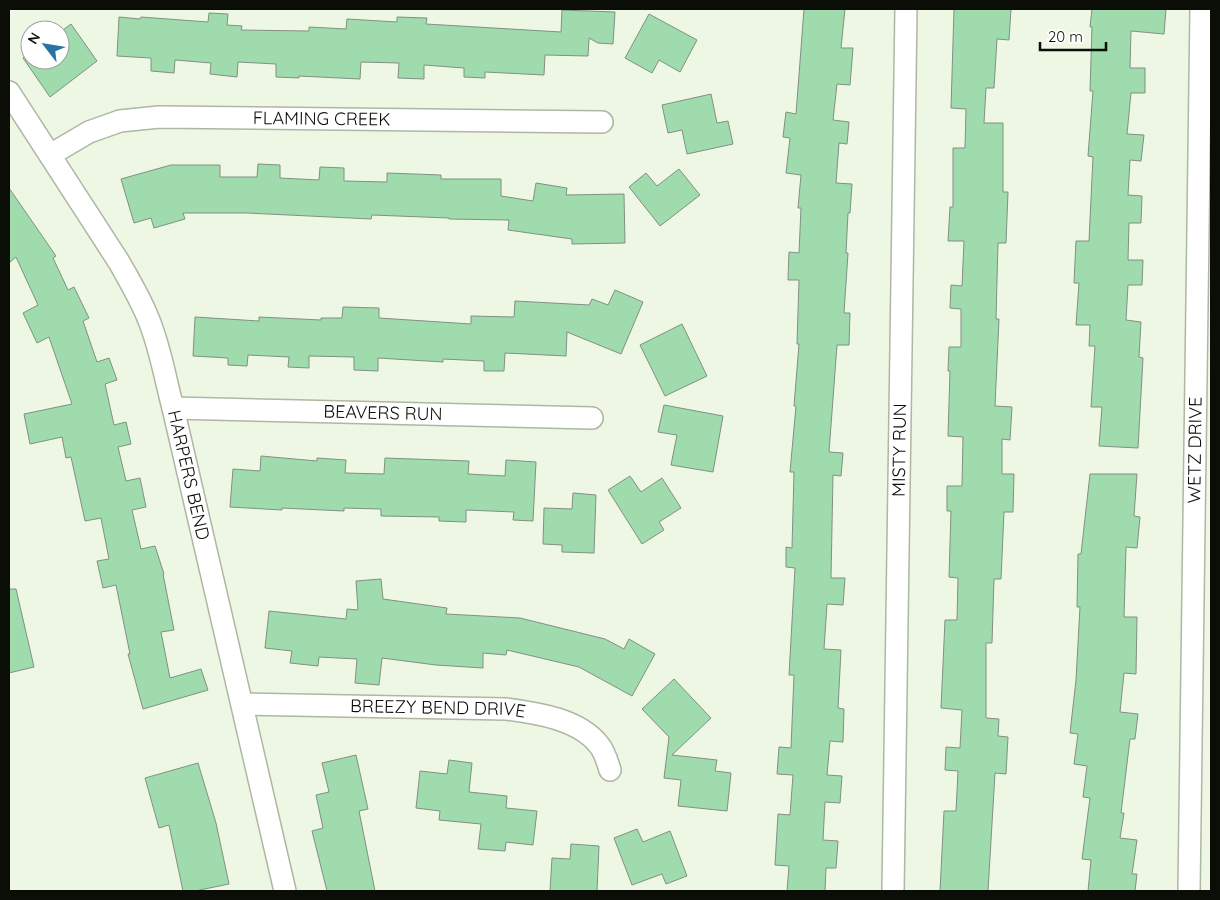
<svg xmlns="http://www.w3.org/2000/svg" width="1220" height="900" font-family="Quicksand,sans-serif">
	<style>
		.building { fill: #9fdbac; stroke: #809183 }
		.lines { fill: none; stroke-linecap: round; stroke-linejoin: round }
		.minor-casing { stroke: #aeb7a3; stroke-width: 24 }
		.minor { stroke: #fff; stroke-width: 21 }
		.labels { text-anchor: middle; stroke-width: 5; stroke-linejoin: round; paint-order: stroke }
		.street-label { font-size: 18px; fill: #0b0e07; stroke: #fff }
	</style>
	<rect width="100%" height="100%" fill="#eef7e3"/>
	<g class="building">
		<polygon points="804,9 845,9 841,48 853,48 850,85 837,84 833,120 849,122 847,144 839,143 836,183 852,184 850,213 848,213 846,253 848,253 844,313 850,313 849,345 837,345 829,452 843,453 841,476 833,475 831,578 845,578 843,605 827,604 824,649 841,650 838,708 844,709 843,742 830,741 827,775 842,776 840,803 825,802 823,840 838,841 836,868 826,868 825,891 787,891 789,866 775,865 778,814 790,815 793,775 777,774 779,747 791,748 794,675 789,675 795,568 786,567 786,547 792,548 794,472 790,472 796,406 794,406 799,344 797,344 799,280 788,280 789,252 799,253 801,208 798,208 801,175 786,173 790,138 783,137 786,112 796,114"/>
		<polygon points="954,9 1011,9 1009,40 997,39 994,88 986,88 984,123 1003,123 1003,192 1008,192 1006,243 998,243 996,319 999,319 995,406 1012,407 1010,440 1002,439 1002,474 1014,474 1013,512 1004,512 1001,579 994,579 992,643 986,643 986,718 999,719 998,736 1008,737 1006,774 995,773 988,891 940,891 944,811 956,811 958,771 945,770 946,747 960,748 962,710 941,708 945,620 957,620 958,578 949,577 951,511 947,511 947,486 962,486 963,437 948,436 950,371 948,371 949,347 961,347 961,309 950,308 951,285 962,286 964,241 948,241 950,207 953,207 953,148 965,148 966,109 951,108"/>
		<polygon points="1092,9 1166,9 1164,34 1131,31 1130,68 1145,68 1145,93 1131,93 1127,134 1144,135 1141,161 1130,160 1128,195 1142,196 1141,223 1129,223 1128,260 1143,260 1142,285 1128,285 1126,320 1141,322 1139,357 1143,358 1138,448 1099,446 1102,407 1091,407 1095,346 1089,346 1090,325 1076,325 1079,283 1074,283 1076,241 1089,241 1093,157 1088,156 1093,91 1090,91 1092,27 1090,27"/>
		<polygon points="562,10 615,12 613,44 598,43 589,38 588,56 545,55 544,75 485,72 485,78 464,77 464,68 424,65 424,79 398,78 399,63 361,62 360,79 299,76 299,78 276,77 276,64 238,62 237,77 210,74 211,63 175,60 174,73 151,71 151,58 117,56 119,17 140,19 141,17 208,22 209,13 228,14 227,25 242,26 241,30 309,31 309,27 346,29 347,19 397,22 397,17 427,18 426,24 561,32"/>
		<polygon points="649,14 697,40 680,72 659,60 652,73 625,58"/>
		<polygon points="71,24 97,61 50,97 23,58 30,53 30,60 60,60 60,32"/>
		<polygon points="711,94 717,123 728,121 733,144 687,154 682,130 668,133 662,105"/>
		<polygon points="258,164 280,165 280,178 319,180 320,167 344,168 344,181 387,182 387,173 441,175 441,179 501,179 501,196 533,201 536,183 567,188 566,195 624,194 625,243 572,244 572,239 508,230 509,220 449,219 449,218 372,215 371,219 247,213 183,213 185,219 154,228 151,218 134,223 121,179 171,165 220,165 220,177 257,177"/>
		<polygon points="679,169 700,195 660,226 629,187 646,173 657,186"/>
		<polygon points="9,188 56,256 53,258 68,290 74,287 89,318 83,321 97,362 109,358 117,380 105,384 114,425 126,422 131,444 118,447 126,481 140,478 146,507 132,510 141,549 155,546 164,574 163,574 174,630 161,632 170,678 201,669 208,690 143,709 128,654 130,654 116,585 103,588 97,561 109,559 101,518 85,521 71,457 66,458 62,437 30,444 24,414 72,404 49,337 37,343 23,313 38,305 16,257 9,263"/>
		<polygon points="615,290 643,302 621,354 567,332 566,356 505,353 504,371 484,371 484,361 443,359 443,362 378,358 378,371 354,370 354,357 309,356 309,368 288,367 289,357 248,355 247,366 228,365 228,358 193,356 195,317 259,321 259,317 321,320 321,318 342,318 343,307 379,308 379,318 471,324 471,316 514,317 515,301 589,305 592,299 608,305"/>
		<polygon points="682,324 707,376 665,396 640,345"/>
		<polygon points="664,405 723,416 713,472 671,465 677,435 658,432"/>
		<polygon points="261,456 317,461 317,458 346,460 345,473 384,474 385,458 469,461 468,474 505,476 506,460 536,462 533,521 513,520 514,512 466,510 466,522 439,521 439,517 381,516 381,509 344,508 344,511 282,508 282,510 230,507 233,469 260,471"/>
		<polygon points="1090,474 1137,474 1134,516 1140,517 1137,548 1126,547 1124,617 1137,617 1136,674 1124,673 1120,712 1138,714 1135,739 1130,739 1121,813 1124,813 1120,838 1137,840 1132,874 1137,874 1135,891 1088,891 1091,860 1082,859 1090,798 1083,797 1087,766 1074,764 1078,734 1070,733 1076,680 1080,607 1077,607 1078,554 1081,554"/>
		<polygon points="630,476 641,492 662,478 681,508 659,522 664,530 642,544 608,490"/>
		<polygon points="573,493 596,495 594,553 562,552 562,545 543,544 544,508 572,509"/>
		<polygon points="381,579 383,599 447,608 446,614 520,618 605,639 624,649 629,639 655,654 632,696 579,667 507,650 506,655 483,653 483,668 436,665 382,658 379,685 355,683 357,659 319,657 318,666 290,663 292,651 265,648 269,611 346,619 347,609 358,610 356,581"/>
		<polygon points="9,589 16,589 34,667 9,673"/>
		<polygon points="674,679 711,718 672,755 717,760 715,771 731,773 727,811 678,806 681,780 664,778 669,737 642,709"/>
		<polygon points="356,755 368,809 359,811 375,891 327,891 312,831 323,828 316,795 329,792 322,763"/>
		<polygon points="449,760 472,763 469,792 507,796 506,808 537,811 533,845 506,842 505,851 478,849 481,824 439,820 440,811 416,808 420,771 447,774"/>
		<polygon points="198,763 216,823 229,884 195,891 183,891 169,825 159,828 145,778"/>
		<polygon points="637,829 643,842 670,831 687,876 666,884 662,874 632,885 614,838"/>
		<polygon points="571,844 599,846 597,891 550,891 552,858 570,859"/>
	</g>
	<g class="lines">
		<defs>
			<g id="minor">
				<path id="s1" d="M9,92L119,262C129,280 140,298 148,318C160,346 165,378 173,408L285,891"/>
				<path id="s2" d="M50,155L89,132L120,121L159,117L602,122"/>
				<path id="s3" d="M173,408L592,418"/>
				<path id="s4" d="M242,704L506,709C537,713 579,719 599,745C605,752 607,761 610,770"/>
				<path id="s5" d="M893,891L906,9"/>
				<path id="s6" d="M1189,891L1201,9"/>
			</g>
		</defs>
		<use href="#minor" class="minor-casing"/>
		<use href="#minor" class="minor"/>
	</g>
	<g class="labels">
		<g class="street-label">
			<text dy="6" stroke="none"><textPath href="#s2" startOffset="280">FLAMING CREEK</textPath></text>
			<text dy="6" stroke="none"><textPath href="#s3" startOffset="210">BEAVERS RUN</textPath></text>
			<text dy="6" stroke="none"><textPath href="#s5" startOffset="441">MISTY RUN</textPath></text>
			<text dy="6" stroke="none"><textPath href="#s6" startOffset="441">WETZ DRIVE</textPath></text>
			<text dy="6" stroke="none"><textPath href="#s1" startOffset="428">HARPERS BEND</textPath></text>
			<text dy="6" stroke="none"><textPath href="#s4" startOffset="196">BREEZY BEND DRIVE</textPath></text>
		</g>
	</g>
	<rect width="1220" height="900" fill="none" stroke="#0b0e07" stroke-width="20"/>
	<g transform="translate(45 45) rotate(301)"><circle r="24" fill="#ffffff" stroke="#9d9f9c"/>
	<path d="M0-4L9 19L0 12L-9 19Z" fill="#2773a5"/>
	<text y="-8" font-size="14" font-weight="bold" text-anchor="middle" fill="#0b0e07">N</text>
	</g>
	<path d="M1040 42v8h66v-8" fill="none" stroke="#0b0e07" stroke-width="2.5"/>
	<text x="1048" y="42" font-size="15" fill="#0b0e07" stroke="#ffffff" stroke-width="4" paint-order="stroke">20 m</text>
</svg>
